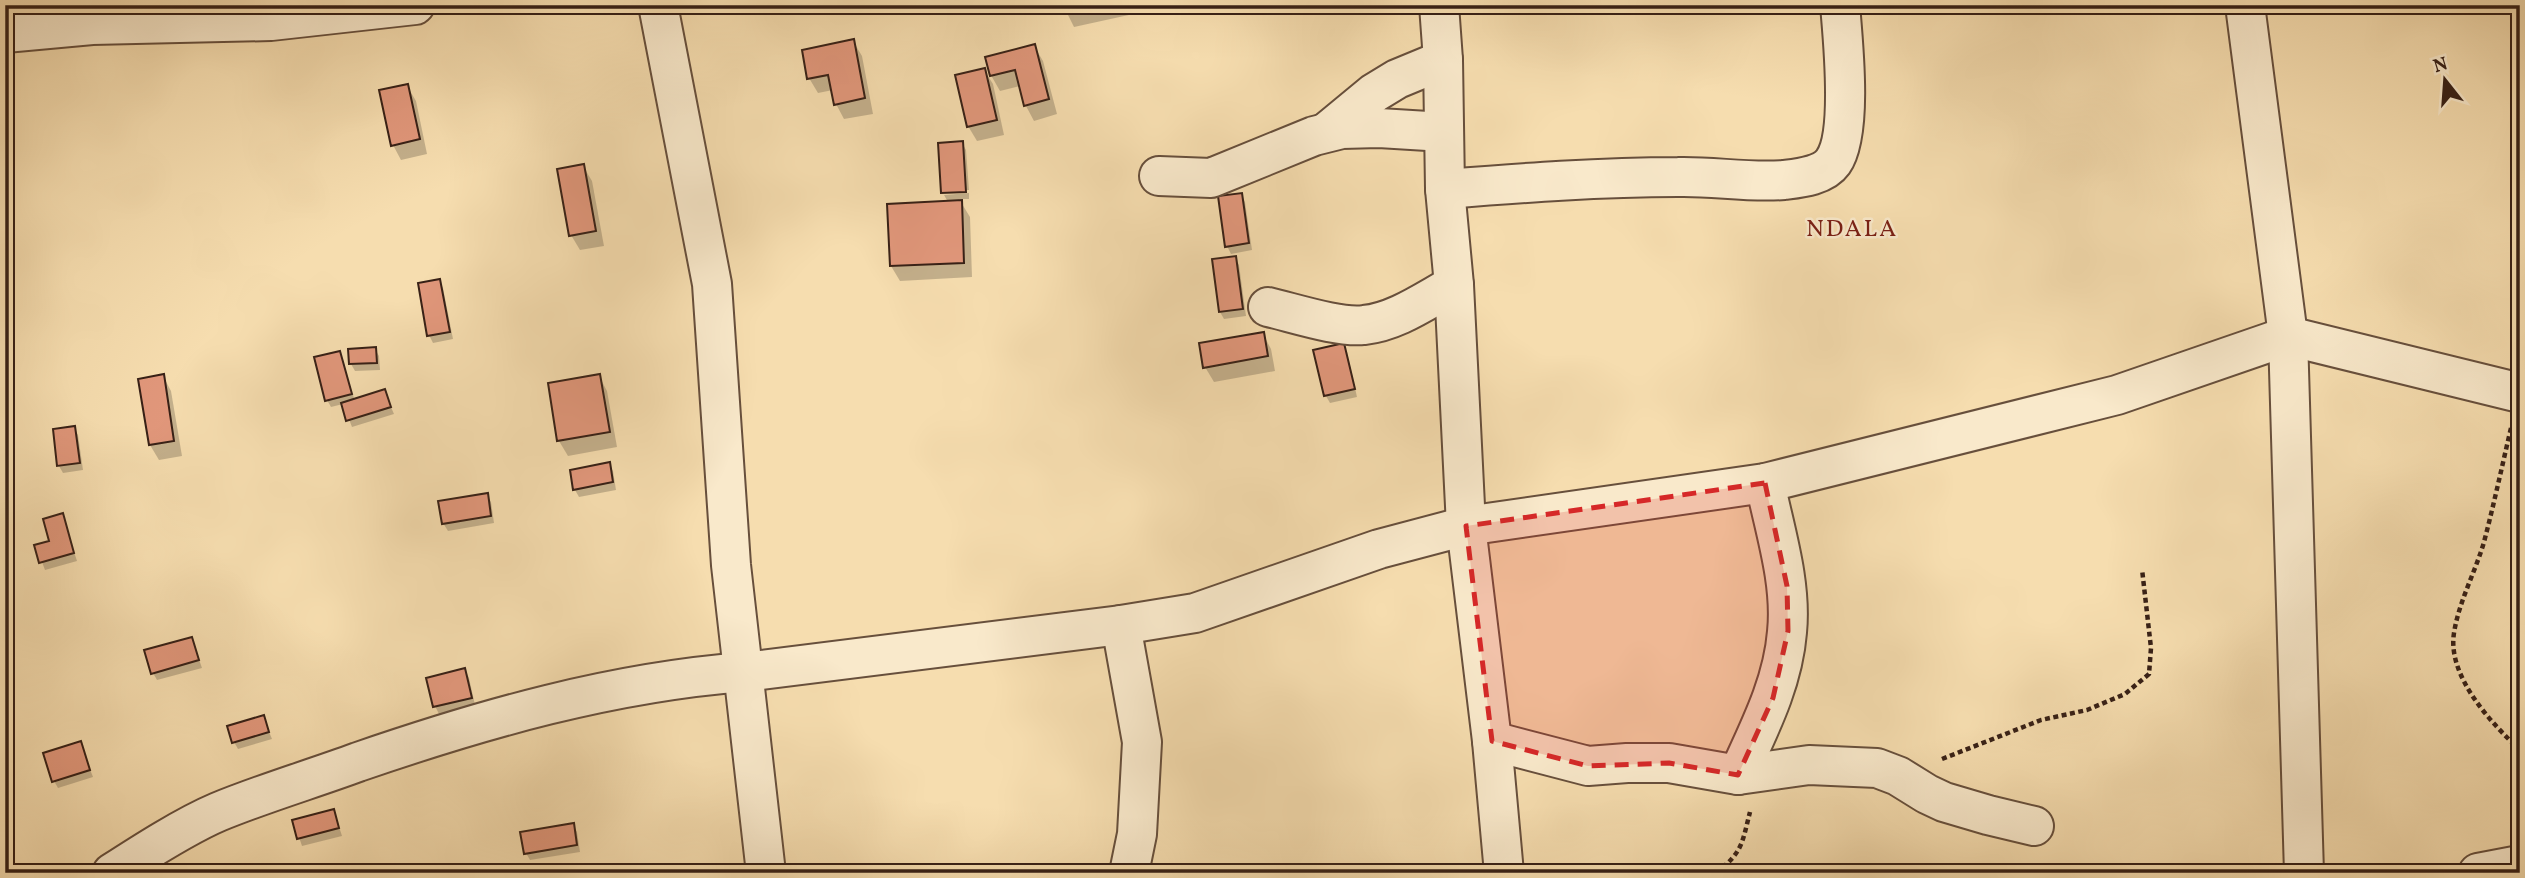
<svg xmlns="http://www.w3.org/2000/svg" width="2525" height="878" font-family="Vollkorn,serif">
	<style>
		.shadow { fill: #0003 }
		.building { fill: #e1977b; stroke: #372016; stroke-width: 2 }
		.lines { fill: none; stroke-linecap: round; stroke-linejoin: round }
		.minor-casing { stroke: #674f3c; stroke-width: 42 }
		.path { stroke: #372016; stroke-width: 4.5; stroke-dasharray: 5 3.5; stroke-linecap: butt }
		.minor { stroke: #f9e9cb; stroke-width: 38 }
		.marked { fill: #d62828; fill-opacity: 0.2; stroke: #d62828; stroke-width: 5; stroke-dasharray: 14 9; stroke-linejoin: round }
		.labels { text-anchor: middle; stroke-width: 5; stroke-linejoin: round; paint-order: stroke }
		.quarter-label { font-size: 24px; letter-spacing: 2px; fill: #7a1f14; stroke: #f9e9cb }
	</style>
	<rect width="100%" height="100%" fill="#f6ddaf"/>
	<filter id="stains"><feTurbulence type="fractalNoise" baseFrequency=".00286" numOctaves="4"/><feColorMatrix values="0 0 0 0 .2 0 0 0 0 .09 0 0 0 0 .02 0 0 0 .5 -.17"/></filter>
	<radialGradient id="worn" r=".72"><stop offset=".6" stop-color="#630" stop-opacity="0"/><stop offset="1" stop-color="#630" stop-opacity=".3"/></radialGradient>
	<g class="shadow">
		<polygon points="1063,5 1136,5 1138,13 1074,27"/>
		<polygon points="1206,5 1226,5 1227,11 1211,15"/>
		<polygon points="853,41 862,56 873,114 844,119 836,104 833,90 818,93 809,78"/>
		<polygon points="1034,46 1043,61 1057,114 1034,121 1026,106 1020,86 1000,91 992,77 987,59"/>
		<polygon points="984,70 993,84 1004,135 977,141 968,126"/>
		<polygon points="407,86 416,101 427,154 401,160 393,145"/>
		<polygon points="962,143 966,150 969,190 943,191 943,194 942,193"/>
		<polygon points="583,166 592,181 604,246 580,250 571,235"/>
		<polygon points="969,193 969,199 959,199 970,217 972,277 900,281 891,266 948,202 944,195"/>
		<polygon points="1241,194 1245,202 1252,250 1231,254 1227,246"/>
		<polygon points="1235,258 1239,265 1246,316 1224,319 1220,312"/>
		<polygon points="439,281 443,288 453,339 433,343 429,335"/>
		<polygon points="1263,334 1271,349 1275,371 1214,382 1205,367"/>
		<polygon points="1343,345 1347,352 1357,397 1330,403 1326,396"/>
		<polygon points="375,349 379,356 380,370 355,371 351,364"/>
		<polygon points="339,353 355,401 384,391 394,414 352,427 343,404 331,407 327,400"/>
		<polygon points="163,376 171,391 182,456 159,460 150,445 140,380"/>
		<polygon points="599,376 607,391 617,447 568,456 559,441 550,384"/>
		<polygon points="74,428 78,435 83,470 63,473 59,466 55,430"/>
		<polygon points="609,464 613,471 616,490 579,497 575,490"/>
		<polygon points="487,495 491,502 494,523 448,531 443,523"/>
		<polygon points="62,515 77,561 45,570 36,546 52,542"/>
		<polygon points="192,639 202,668 157,680 153,673"/>
		<polygon points="465,670 469,678 475,705 439,714 435,706"/>
		<polygon points="263,717 272,739 238,749 234,742"/>
		<polygon points="80,743 93,777 58,788 54,781"/>
		<polygon points="334,811 342,836 302,846 294,822"/>
		<polygon points="573,825 577,832 580,852 530,860 526,853"/>
	</g>
	<g class="building">
		<polygon points="1062,5 1097,5 1063,13"/>
		<polygon points="854,39 865,98 834,105 828,75 807,79 802,50"/>
		<polygon points="1035,44 1049,99 1024,106 1015,70 990,76 985,57"/>
		<polygon points="985,68 997,120 967,127 955,75"/>
		<polygon points="408,84 420,139 391,146 379,90"/>
		<polygon points="963,141 966,192 941,193 938,143"/>
		<polygon points="584,164 596,231 569,236 557,169"/>
		<polygon points="1242,193 1249,243 1225,247 1218,196"/>
		<polygon points="962,200 964,263 890,266 887,204"/>
		<polygon points="1236,256 1243,309 1219,312 1212,259"/>
		<polygon points="440,279 450,332 427,336 418,283"/>
		<polygon points="1264,332 1268,356 1203,368 1199,343"/>
		<polygon points="1344,343 1355,389 1324,396 1313,350"/>
		<polygon points="376,347 377,363 349,364 348,349"/>
		<polygon points="340,351 352,394 325,401 314,357"/>
		<polygon points="164,374 174,441 149,445 138,379"/>
		<polygon points="600,374 610,432 557,441 548,383"/>
		<polygon points="385,389 391,407 346,421 341,403"/>
		<polygon points="75,426 80,463 57,466 53,429"/>
		<polygon points="610,462 613,482 573,490 570,470"/>
		<polygon points="488,493 491,516 442,524 438,501"/>
		<polygon points="63,513 74,553 39,563 34,545 49,541 43,519"/>
		<polygon points="192,637 199,660 151,674 144,650"/>
		<polygon points="465,668 472,698 433,707 426,678"/>
		<polygon points="264,715 269,732 232,743 227,726"/>
		<polygon points="81,741 90,770 52,782 43,753"/>
		<polygon points="334,809 339,828 297,839 292,820"/>
		<polygon points="574,823 577,845 524,854 520,832"/>
	</g>
	<g class="lines">
		<defs>
			<g id="minor">
				<polyline points="658,5 712,284 731,565 766,873"/>
				<polyline points="1439,5 1443,60 1445,189 1454,285 1466,526 1492,741 1504,873"/>
				<polyline points="2245,5 2288,336 2304,873"/>
				<polyline points="5,33 92,25 271,21 415,5"/>
				<polyline points="1328,131 1374,93 1397,79 1443,60"/>
				<polyline points="1159,176 1211,178 1314,136 1342,129 1379,128 1444,132"/>
				<path d="M1445,189C1522,183 1600,177 1678,177C1713,176 1749,183 1784,180C1800,178 1823,176 1833,162C1853,134 1843,41 1840,5"/>
				<path d="M1268,307C1294,313 1339,328 1364,325C1396,322 1426,300 1454,285"/>
				<polyline points="1121,625 1142,742 1137,834 1129,873"/>
				<polyline points="1492,741 1588,766 1627,763 1669,763 1738,775 1809,765 1877,768 1898,776 1927,794 1944,802 1988,815 2034,826"/>
				<path d="M1738,775C1759,729 1783,683 1787,632C1792,583 1775,531 1765,483"/>
				<path d="M112,873C143,853 185,826 218,812C264,793 312,779 358,762C483,719 612,682 745,672L1121,625L1195,613L1379,549L1466,526L1765,483L2117,395L2288,336L2520,393"/>
				<polyline points="2478,873 2520,865"/>
			</g>
		</defs>
		<use href="#minor" class="minor-casing"/>
		<g class="path">
			<path d="M2511,428C2502,466 2494,504 2484,542C2475,573 2459,601 2454,633C2447,676 2491,723 2520,750"/>
			<polyline points="1942,759 2041,720 2087,710 2125,694 2149,674 2151,648 2142,569"/>
			<path d="M1716,873C1743,852 1742,843 1750,812"/>
		</g>
		<use href="#minor" class="minor"/>
	</g>
	<path class="marked" d="M1765,483L1787,586L1788,631L1773,698L1738,775L1669,763L1588,766L1492,741L1466,526Z"/>
	<g class="labels">
		<g class="quarter-label">
			<text x="1852" y="236">NDALA</text>
		</g>
	</g>
	<rect width="2525" height="878" fill="none" stroke="#f6ddaf" stroke-width="28"/>
	<rect x="7" y="7" width="2511" height="864" fill="none" stroke="#372016" stroke-width="3.5"/>
	<rect x="14" y="14" width="2497" height="850" fill="none" stroke="#372016" stroke-width="2"/>
	<g transform="translate(2445 80) rotate(343)" stroke="#f9e9cb" stroke-width="5" paint-order="stroke">
	<path d="M0-5L12 26L0 18L-12 26Z" fill="#372016"/>
	<text y="-10" font-size="19" font-weight="bold" text-anchor="middle" fill="#372016">N</text>
	</g>
	<rect width="100%" height="100%" filter="url(#stains)"/>
	<rect width="100%" height="100%" fill="url(#worn)"/>
</svg>
